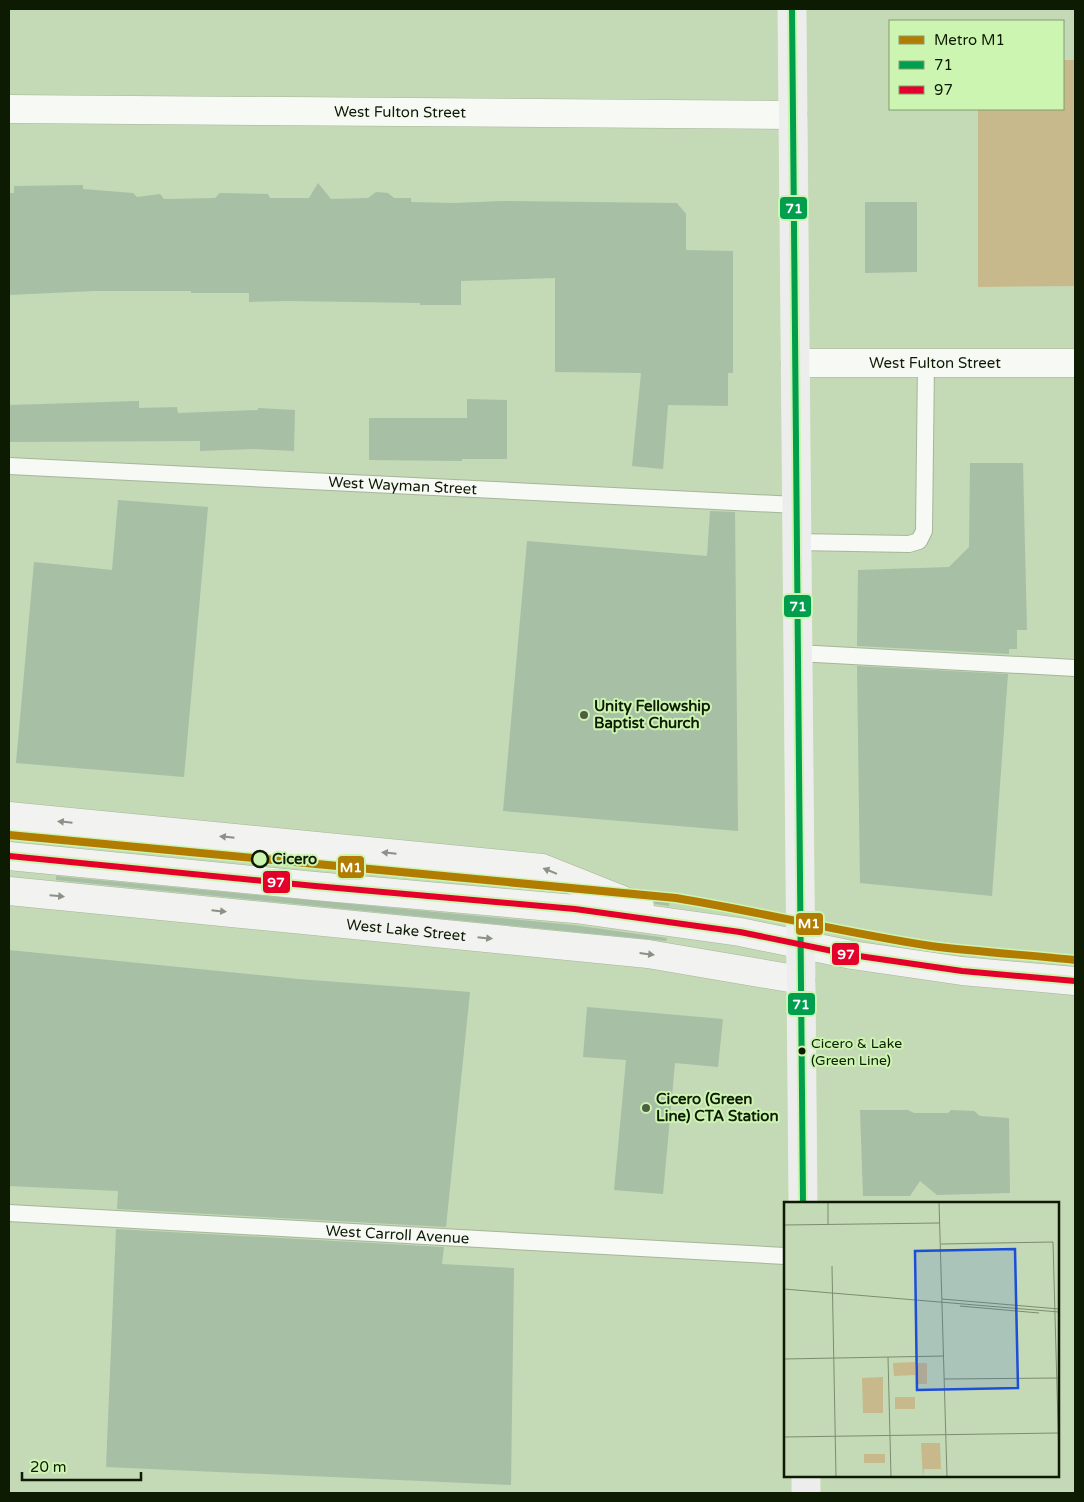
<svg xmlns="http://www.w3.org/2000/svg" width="1084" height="1502" font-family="'Varela Round',sans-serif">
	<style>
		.green { fill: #c7b98b }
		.building { fill: #a7bfa5 }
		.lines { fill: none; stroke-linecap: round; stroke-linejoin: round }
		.service-casing { stroke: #a5b699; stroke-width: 18 }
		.minor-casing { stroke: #a5b699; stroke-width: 29 }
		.secondary-casing { stroke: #a5b699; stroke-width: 29 }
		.primary-casing { stroke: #e4eede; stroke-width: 29 }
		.service { stroke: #f6f9f4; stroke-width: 16 }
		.minor { stroke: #f6f9f4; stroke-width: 28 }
		.secondary { stroke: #f2f3f0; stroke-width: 28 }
		.primary { stroke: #eeeded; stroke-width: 28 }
		.bus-1-casing { stroke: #cdf5b2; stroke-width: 10 }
		.bus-2-casing { stroke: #cdf5b2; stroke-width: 10 }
		.bus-1 { stroke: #019f4d; stroke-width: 6 }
		.bus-2 { stroke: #e4002b; stroke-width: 6 }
		.metro-1-casing { stroke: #cdf5b2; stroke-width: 11 }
		.metro-1 { stroke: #b17c01; stroke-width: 8 }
		.oneway { fill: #8b9285 }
		.poi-dot { fill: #4e5e41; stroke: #cdf5b2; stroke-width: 2 }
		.stop-dot { fill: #cdf5b2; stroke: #0e1b03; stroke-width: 2.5 }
		.bus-dot { fill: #0e1b03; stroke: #cdf5b2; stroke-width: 2 }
		.labels { text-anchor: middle; stroke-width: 4; stroke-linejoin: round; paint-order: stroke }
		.bus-label { font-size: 14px; fill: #0e1b03; stroke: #cdf5b2; text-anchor: start }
		.street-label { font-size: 15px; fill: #0e1b03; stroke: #cdf5b2 }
		.poi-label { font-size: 15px; font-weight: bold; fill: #0e1b03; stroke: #cdf5b2; text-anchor: start }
		.stop-label { font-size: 15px; font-weight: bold; fill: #0e1b03; stroke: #cdf5b2; text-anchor: start }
		.inset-road { fill: none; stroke: #7b8d6e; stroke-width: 1 }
		.view { fill: #1d4ed8; fill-opacity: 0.15; stroke: #1d4ed8; stroke-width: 2.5 }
		.inset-edge { fill: none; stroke: #0e1b03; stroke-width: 2.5 }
		.line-badge { stroke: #cdf5b2; stroke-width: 2 }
		.badge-label { font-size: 14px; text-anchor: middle; font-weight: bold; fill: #fff }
	</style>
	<rect width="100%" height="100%" fill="#c4d9b5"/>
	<polygon class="green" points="1063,60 1075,60 1075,286 978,287 978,109 1063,109"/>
	<g class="building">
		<polygon points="318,183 331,199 368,198 376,192 388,193 394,198 411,198 411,202 454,203 501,201 677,203 686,214 686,250 733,251 733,373 728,373 728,406 668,405 663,469 632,466 641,373 555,372 555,278 461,281 461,305 420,305 420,303 288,301 249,302 249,293 191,293 191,291 94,291 9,295 9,193 14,193 14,186 83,185 83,189 133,193 137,197 160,194 164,199 215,198 220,193 268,194 270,198 309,198"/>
		<polygon points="865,202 917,202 917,272 865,273"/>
		<polygon points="467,399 507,400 507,459 462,459 462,461 369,460 369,418 467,418"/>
		<polygon points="139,401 139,408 177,407 178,413 258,410 258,408 295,410 294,451 253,449 200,451 200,441 9,442 9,405"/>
		<polygon points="970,463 1023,463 1027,630 1017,630 1017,649 1009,649 1009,654 857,646 858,570 949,567 969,547"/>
		<polygon points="118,500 208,507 184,777 16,763 34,562 112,570"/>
		<polygon points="710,511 735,512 738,831 503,811 527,541 707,556"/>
		<polygon points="857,666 1008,674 992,896 860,883"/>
		<polygon points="59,838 538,883 560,892 58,845"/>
		<polygon points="56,876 573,925 667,938 666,941 56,880"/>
		<polygon points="644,892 670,894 669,906 655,904 652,897"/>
		<polygon points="9,950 298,979 470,992 446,1227 117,1209 118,1191 9,1186"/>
		<polygon points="587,1007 723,1019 718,1067 675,1063 663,1194 614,1190 626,1060 583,1057"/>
		<polygon points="860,1110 908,1110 914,1113 948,1113 951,1110 974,1111 980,1116 1009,1118 1010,1193 937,1195 920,1181 910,1196 863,1196"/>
		<polygon points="116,1229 444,1247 442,1264 514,1268 511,1485 106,1467"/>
	</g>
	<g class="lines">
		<defs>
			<g id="service">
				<path id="s1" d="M9,466L796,505"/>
				<polyline points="796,542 909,544 919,541 924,531 926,363"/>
				<polyline points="797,653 1075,668"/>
				<path id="s2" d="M9,1213L785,1256"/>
			</g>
			<g id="minor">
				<path id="s3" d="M9,109L793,115"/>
				<path id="s4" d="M795,363H1075"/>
			</g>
			<g id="secondary">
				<polyline points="9,816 542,868 640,907"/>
				<polyline points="9,856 315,886 575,909 740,932 852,955 962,971 1075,981"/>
				<path id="s5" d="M9,891L648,954L801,980"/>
			</g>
			<g id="primary">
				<polyline points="792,9 803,1203"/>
				<polyline points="806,1476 806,1493"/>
			</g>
		</defs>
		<use href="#service" class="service-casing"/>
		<use href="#minor" class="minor-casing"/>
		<use href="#secondary" class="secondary-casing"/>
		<use href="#primary" class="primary-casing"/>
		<use href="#service" class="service"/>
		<use href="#minor" class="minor"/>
		<use href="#secondary" class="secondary"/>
		<use href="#primary" class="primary"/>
		<defs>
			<polyline id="bus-1" points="792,9 803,1203"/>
			<polyline id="bus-2" points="9,856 315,886 575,909 740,932 852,955 962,971 1075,981"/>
		</defs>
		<use href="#bus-1" class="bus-1-casing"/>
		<use href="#bus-2" class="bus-2-casing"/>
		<use href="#bus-1" class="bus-1"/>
		<use href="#bus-2" class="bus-2"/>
		<defs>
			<path id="metro-1" d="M9,835L676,898C761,912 845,933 931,946C979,952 1027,955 1075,960"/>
		</defs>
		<use href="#metro-1" class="metro-1-casing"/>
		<use href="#metro-1" class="metro-1"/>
	</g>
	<defs><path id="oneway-solid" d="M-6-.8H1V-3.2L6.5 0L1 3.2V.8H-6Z" transform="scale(1.25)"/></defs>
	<g class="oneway">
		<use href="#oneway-solid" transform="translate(65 822) rotate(-174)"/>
		<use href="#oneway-solid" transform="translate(227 837) rotate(-174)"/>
		<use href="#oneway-solid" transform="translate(389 853) rotate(-174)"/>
		<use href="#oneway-solid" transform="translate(550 871) rotate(-158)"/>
		<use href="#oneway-solid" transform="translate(57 896) rotate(5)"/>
		<use href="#oneway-solid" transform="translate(219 911) rotate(6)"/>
		<use href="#oneway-solid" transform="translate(485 938) rotate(6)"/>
		<use href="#oneway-solid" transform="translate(647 954) rotate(7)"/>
	</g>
	<g class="poi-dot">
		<circle cx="584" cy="715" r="5"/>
		<circle cx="646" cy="1108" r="5"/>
	</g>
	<circle class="stop-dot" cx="260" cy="859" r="8"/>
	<circle class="bus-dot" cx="802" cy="1051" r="4.5"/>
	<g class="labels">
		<g class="bus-label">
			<text x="811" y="1048">Cicero &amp; Lake<tspan x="811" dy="17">(Green Line)</tspan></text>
		</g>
		<g class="street-label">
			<text dy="5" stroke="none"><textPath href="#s3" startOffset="391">West Fulton Street</textPath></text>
			<text dy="5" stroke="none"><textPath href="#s4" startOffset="140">West Fulton Street</textPath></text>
			<text dy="5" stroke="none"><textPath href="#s1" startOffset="394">West Wayman Street</textPath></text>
			<text dy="5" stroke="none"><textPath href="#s5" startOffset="399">West Lake Street</textPath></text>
			<text dy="5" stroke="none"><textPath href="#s2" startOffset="389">West Carroll Avenue</textPath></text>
		</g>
		<g class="poi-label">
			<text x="594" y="711">Unity Fellowship<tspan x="594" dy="17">Baptist Church</tspan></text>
			<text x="656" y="1104">Cicero (Green<tspan x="656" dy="17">Line) CTA Station</tspan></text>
		</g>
		<g class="stop-label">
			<text x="272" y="864">Cicero</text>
		</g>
	</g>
	<g transform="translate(784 1202)">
		<rect width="275" height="275" fill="#c4d9b5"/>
		<path d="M131,160V173L110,174L109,161ZM133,161H143V182H134ZM99,175V211H79L78,176ZM131,195V207H111V195ZM137,241H156L157,267H140L139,275ZM80,252H101V261H80Z" fill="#c7b98b"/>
		<path class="inset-road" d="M44,0V22M155,0L163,275M0,23L156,21M157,42L269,40L275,258M48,64L52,275M0,87L275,110M158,97L275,107M176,104L255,111M104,155L107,275M0,157L160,154M160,177L275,176M0,235L275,231"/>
		<path class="view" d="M231,47L234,186L133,188L131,49Z"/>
		<rect width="275" height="275" class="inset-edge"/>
	</g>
	<g class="line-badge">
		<rect x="779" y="196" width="29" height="24" rx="5" fill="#019f4d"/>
		<rect x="783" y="594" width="29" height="24" rx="5" fill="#019f4d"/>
		<rect x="337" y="855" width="28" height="24" rx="5" fill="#b17c01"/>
		<rect x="262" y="870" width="29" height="24" rx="5" fill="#e4002b"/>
		<rect x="795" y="912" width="29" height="24" rx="5" fill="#b17c01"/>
		<rect x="831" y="942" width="29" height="24" rx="5" fill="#e4002b"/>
		<rect x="787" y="992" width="29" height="24" rx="5" fill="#019f4d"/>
	</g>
	<g class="badge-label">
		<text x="794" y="213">71</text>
		<text x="798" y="611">71</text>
		<text x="351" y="872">M1</text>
		<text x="276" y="887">97</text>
		<text x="809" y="928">M1</text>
		<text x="846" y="959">97</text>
		<text x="801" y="1009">71</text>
	</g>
	<rect width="1084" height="1502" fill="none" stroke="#0e1b03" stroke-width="20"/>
	<rect x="889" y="20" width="175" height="90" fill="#cdf5b2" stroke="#819e6c"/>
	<rect x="899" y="36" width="25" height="8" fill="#b17c01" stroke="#819e6c"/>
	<text x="934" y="45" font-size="15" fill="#0e1b03">Metro M1</text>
	<rect x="899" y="61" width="25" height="8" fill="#019f4d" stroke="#819e6c"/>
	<text x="934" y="70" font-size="15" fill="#0e1b03">71</text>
	<rect x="899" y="86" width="25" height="8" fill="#e4002b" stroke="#819e6c"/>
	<text x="934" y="95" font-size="15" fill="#0e1b03">97</text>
	<path d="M22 1472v8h119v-8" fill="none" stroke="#0e1b03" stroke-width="2.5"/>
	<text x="30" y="1472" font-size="15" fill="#0e1b03" stroke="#cdf5b2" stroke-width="4" paint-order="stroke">20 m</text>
</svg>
